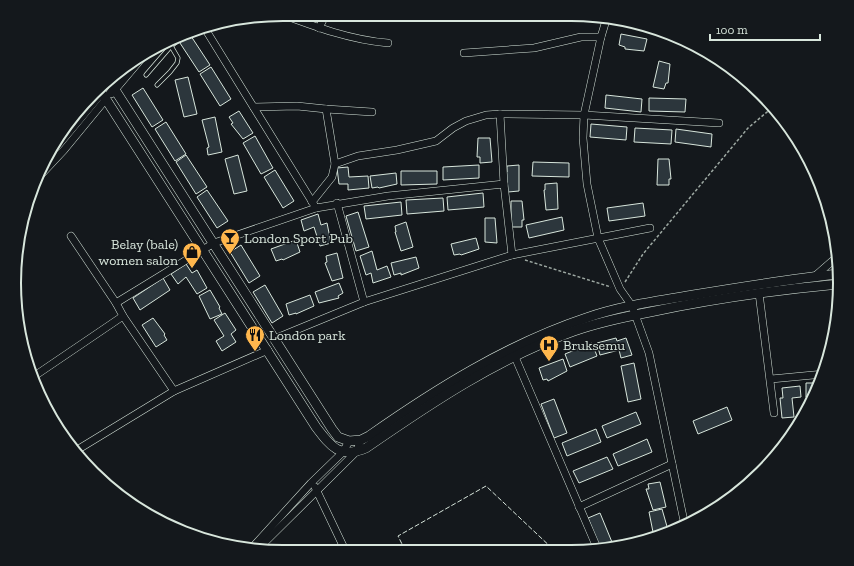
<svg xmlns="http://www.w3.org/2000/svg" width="854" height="566" font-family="'Zilla Slab',serif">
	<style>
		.building { fill: #2c363c; stroke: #d8e6dc }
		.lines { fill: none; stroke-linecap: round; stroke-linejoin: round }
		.lane-casing { stroke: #d8e6dc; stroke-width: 5 }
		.street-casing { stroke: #d8e6dc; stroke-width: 8 }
		.secondary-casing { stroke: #d8e6dc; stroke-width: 10 }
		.path { stroke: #9da8a2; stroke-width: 1.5; stroke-dasharray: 3 2; stroke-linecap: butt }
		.lane { stroke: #14181c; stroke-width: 3.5 }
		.street { stroke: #14181c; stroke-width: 7 }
		.secondary { stroke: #14181c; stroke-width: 9 }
		.fence { stroke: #d8e6dc; stroke-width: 1; stroke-dasharray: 5 2; stroke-linecap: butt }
		.labels { text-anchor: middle; stroke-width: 3; stroke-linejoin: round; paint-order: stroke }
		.poi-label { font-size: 14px; fill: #d8e6dc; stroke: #14181c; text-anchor: start }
		.rim { fill: none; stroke: #d8e6dc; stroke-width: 2 }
	</style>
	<rect width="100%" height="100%" fill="#14181c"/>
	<g class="building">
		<polygon points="189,33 210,65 199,72 178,40"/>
		<polygon points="621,34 647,39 644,51 625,49 625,47 619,45"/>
		<polygon points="659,61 670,64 668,83 666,83 664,89 653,87"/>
		<polygon points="211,67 231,99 220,106 200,74"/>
		<polygon points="188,77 197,114 184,117 175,80"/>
		<polygon points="143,88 163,120 152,127 132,95"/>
		<polygon points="606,95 642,99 641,112 605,108"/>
		<polygon points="649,98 686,99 685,112 649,111"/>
		<polygon points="239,111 253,133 243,139 231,124 233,123 229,117"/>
		<polygon points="215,117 222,152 208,155 207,148 209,147 202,120"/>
		<polygon points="166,122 186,154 175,161 155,129"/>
		<polygon points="591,124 627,127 626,140 590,137"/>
		<polygon points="635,128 672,130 671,144 634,142"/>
		<polygon points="676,129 712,134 711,147 675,142"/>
		<polygon points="255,136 273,168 261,174 243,143"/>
		<polygon points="478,138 490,138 492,162 480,163 480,157 477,157"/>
		<polygon points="186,155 207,187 196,194 176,162"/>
		<polygon points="238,155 247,191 234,194 225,159"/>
		<polygon points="658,159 669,159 671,179 669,179 669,185 657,185"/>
		<polygon points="533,162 569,163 569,177 532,176"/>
		<polygon points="479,165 479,178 443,180 443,167"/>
		<polygon points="519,165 519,191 508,192 505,173 507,172 507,166"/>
		<polygon points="348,167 349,177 368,176 369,188 348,190 348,184 339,184 337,168"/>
		<polygon points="275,170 294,201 283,208 264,177"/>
		<polygon points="401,171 437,171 437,184 401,185"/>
		<polygon points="396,173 397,184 379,188 378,187 372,188 370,176"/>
		<polygon points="557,183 558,209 546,210 544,190 545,190 545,184"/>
		<polygon points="207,190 228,221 217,228 197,197"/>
		<polygon points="483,193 484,207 448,210 447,197"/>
		<polygon points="443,198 444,211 407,214 406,200"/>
		<polygon points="511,201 522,201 524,220 522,220 522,227 511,227"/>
		<polygon points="401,202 402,215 366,219 364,206"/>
		<polygon points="643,203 645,216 609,221 607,208"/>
		<polygon points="358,212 369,247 356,251 346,216"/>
		<polygon points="318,214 321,225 327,223 331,243 320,246 314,227 304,231 301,220"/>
		<polygon points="562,217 564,230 529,238 526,225"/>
		<polygon points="485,218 495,218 497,243 485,242"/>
		<polygon points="406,222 413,247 401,251 395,232 396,232 395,226"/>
		<polygon points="476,238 479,249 461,255 460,254 454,255 451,244"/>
		<polygon points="296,240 300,252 283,260 282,259 276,261 271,249"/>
		<polygon points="241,245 260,276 249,283 230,252"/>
		<polygon points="372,251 377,270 387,266 391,277 373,283 371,273 366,275 360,256"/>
		<polygon points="337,253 343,278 332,281 325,263 327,262 326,256"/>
		<polygon points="416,257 419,268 401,275 401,273 394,275 391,263"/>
		<polygon points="186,264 192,273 197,270 207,288 197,294 186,277 178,284 171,274"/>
		<polygon points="163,278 170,290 140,310 133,298"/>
		<polygon points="339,283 343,293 338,296 339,298 319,303 315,292"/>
		<polygon points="265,285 283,316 272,323 253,292"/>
		<polygon points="210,290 220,307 219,308 222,314 210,319 199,296"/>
		<polygon points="310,295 314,306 296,314 296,313 289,315 286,304"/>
		<polygon points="225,313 236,330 231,334 236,342 222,351 216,341 224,336 214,320"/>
		<polygon points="153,318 165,334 164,335 167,340 156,347 142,325"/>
		<polygon points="616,338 617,341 626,338 632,355 621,358 619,350 600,355 597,343"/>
		<polygon points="592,343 597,356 570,367 565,354"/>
		<polygon points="563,359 567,371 548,381 547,379 543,380 539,368"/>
		<polygon points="634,363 641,399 628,402 621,366"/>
		<polygon points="806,383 820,383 813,397 806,397"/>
		<polygon points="800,386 801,397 792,398 794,417 782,418 780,398 783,398 782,388"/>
		<polygon points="554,399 567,433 554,438 541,404"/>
		<polygon points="727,407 732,420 698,434 693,421"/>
		<polygon points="636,412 641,424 607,438 602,426"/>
		<polygon points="596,429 601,442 567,456 562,443"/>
		<polygon points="647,439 652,452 618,466 613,454"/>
		<polygon points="607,457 613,469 579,483 573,471"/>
		<polygon points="660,482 666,507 653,510 646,489 649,489 648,484"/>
		<polygon points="662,509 668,530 666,531 666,533 654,537 649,512"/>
		<polygon points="600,513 614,547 600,550 588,518"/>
	</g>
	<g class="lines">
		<defs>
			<g id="lane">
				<polyline points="146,75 171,46 186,34"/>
				<polyline points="157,85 170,72 177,63 178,58 171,46"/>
			</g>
			<g id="street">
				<path d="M281,14C316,27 351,40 388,43"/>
				<polyline points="607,17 601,37 584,115 583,138 587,184 598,238 620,289 632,306 649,353 685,526"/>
				<polyline points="204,27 316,208 388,196 504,184 512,255"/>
				<polyline points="319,28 326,14"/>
				<polyline points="464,53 534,48 581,37 601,37"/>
				<polyline points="254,107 297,106 326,109 335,164"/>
				<polyline points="326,109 372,112"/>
				<polyline points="500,114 504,184"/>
				<polyline points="46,160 102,93"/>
				<polyline points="34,182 64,150 106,99"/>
				<polyline points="312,202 332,177 335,164 358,156 397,150 436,141 453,128 466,121 486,115 500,114 584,115 719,123"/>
				<polyline points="337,203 364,302"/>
				<polyline points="71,236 116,303"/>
				<polyline points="814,277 838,256"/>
				<polyline points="759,293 774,413"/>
				<polyline points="123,316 174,391 268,350"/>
				<polyline points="274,339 364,302 512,255 650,228"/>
				<polyline points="515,357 598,550"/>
				<polyline points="33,377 123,316 116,303 214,243 316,208"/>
				<polyline points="771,379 824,374"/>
				<polyline points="77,450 174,391"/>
				<polyline points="315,487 345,550"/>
				<polyline points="579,507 672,464"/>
				<polyline points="250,550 311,483 343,452 349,441"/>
				<polyline points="257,550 356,452 361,440"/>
			</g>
			<g id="secondary">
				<path d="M110,82L332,429L338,437L349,441L361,440L369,436C436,389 508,344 586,318C620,306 657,301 693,295C741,287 790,279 839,274"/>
				<path d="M100,90L316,427C331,447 340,459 366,448C431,403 498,358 574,331C599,322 624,317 650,312C712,299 775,290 839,284"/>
				<polyline points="111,93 144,54"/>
			</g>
		</defs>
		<use href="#lane" class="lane-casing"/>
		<use href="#street" class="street-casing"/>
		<use href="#secondary" class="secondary-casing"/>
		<g class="path">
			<polyline points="525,260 611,287"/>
			<polyline points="625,282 643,254 748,128 773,107"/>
		</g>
		<use href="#lane" class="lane"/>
		<use href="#street" class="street"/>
		<use href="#secondary" class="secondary"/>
		<polyline class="fence" points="405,550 398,536 486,486 555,551"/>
	</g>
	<defs>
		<symbol id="bar-pin" viewBox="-11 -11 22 30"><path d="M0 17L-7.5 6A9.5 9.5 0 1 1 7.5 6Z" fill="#ffb74d" stroke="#14181c"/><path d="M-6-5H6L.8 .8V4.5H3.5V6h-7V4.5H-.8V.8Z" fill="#111"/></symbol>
		<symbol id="shop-pin" viewBox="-11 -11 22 30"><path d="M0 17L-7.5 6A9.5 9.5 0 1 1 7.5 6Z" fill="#ffb74d" stroke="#14181c"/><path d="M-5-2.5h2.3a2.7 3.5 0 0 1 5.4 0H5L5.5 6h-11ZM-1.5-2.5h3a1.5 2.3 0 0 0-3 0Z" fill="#111"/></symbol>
		<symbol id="restaurant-pin" viewBox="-11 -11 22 30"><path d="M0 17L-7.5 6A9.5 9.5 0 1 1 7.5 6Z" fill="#ffb74d" stroke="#14181c"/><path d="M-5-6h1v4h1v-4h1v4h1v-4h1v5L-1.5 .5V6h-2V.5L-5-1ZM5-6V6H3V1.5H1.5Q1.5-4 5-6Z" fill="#111"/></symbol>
		<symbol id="hospital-pin" viewBox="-11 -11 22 30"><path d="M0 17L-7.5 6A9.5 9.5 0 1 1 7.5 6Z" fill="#ffb74d" stroke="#14181c"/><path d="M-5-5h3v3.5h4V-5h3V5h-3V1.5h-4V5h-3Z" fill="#111"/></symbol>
	</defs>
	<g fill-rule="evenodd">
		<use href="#bar-pin" x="219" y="227" width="22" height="30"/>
		<use href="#shop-pin" x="181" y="241" width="22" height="30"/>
		<use href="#restaurant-pin" x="244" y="324" width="22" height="30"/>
		<use href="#hospital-pin" x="538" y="334" width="22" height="30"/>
	</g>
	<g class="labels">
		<g class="poi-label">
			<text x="244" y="243">London Sport Pub</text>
			<text x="178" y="249" text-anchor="end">Belay (bale)<tspan x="178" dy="16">women salon</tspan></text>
			<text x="269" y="340">London park</text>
			<text x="563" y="350">Bruksemu</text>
		</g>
	</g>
	<path d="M0 0H854V566H0ZM283 21H571A262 262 0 0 1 833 283V283A262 262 0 0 1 571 545H283A262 262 0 0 1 21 283V283A262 262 0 0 1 283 21Z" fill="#14181c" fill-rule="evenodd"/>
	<path class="rim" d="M283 21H571A262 262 0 0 1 833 283V283A262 262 0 0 1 571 545H283A262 262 0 0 1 21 283V283A262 262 0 0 1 283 21Z"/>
	<path d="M710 34v6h110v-6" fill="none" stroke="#d8e6dc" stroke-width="2"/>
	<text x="716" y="34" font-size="12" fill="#d8e6dc" stroke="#14181c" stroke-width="3" paint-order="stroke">100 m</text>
</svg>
